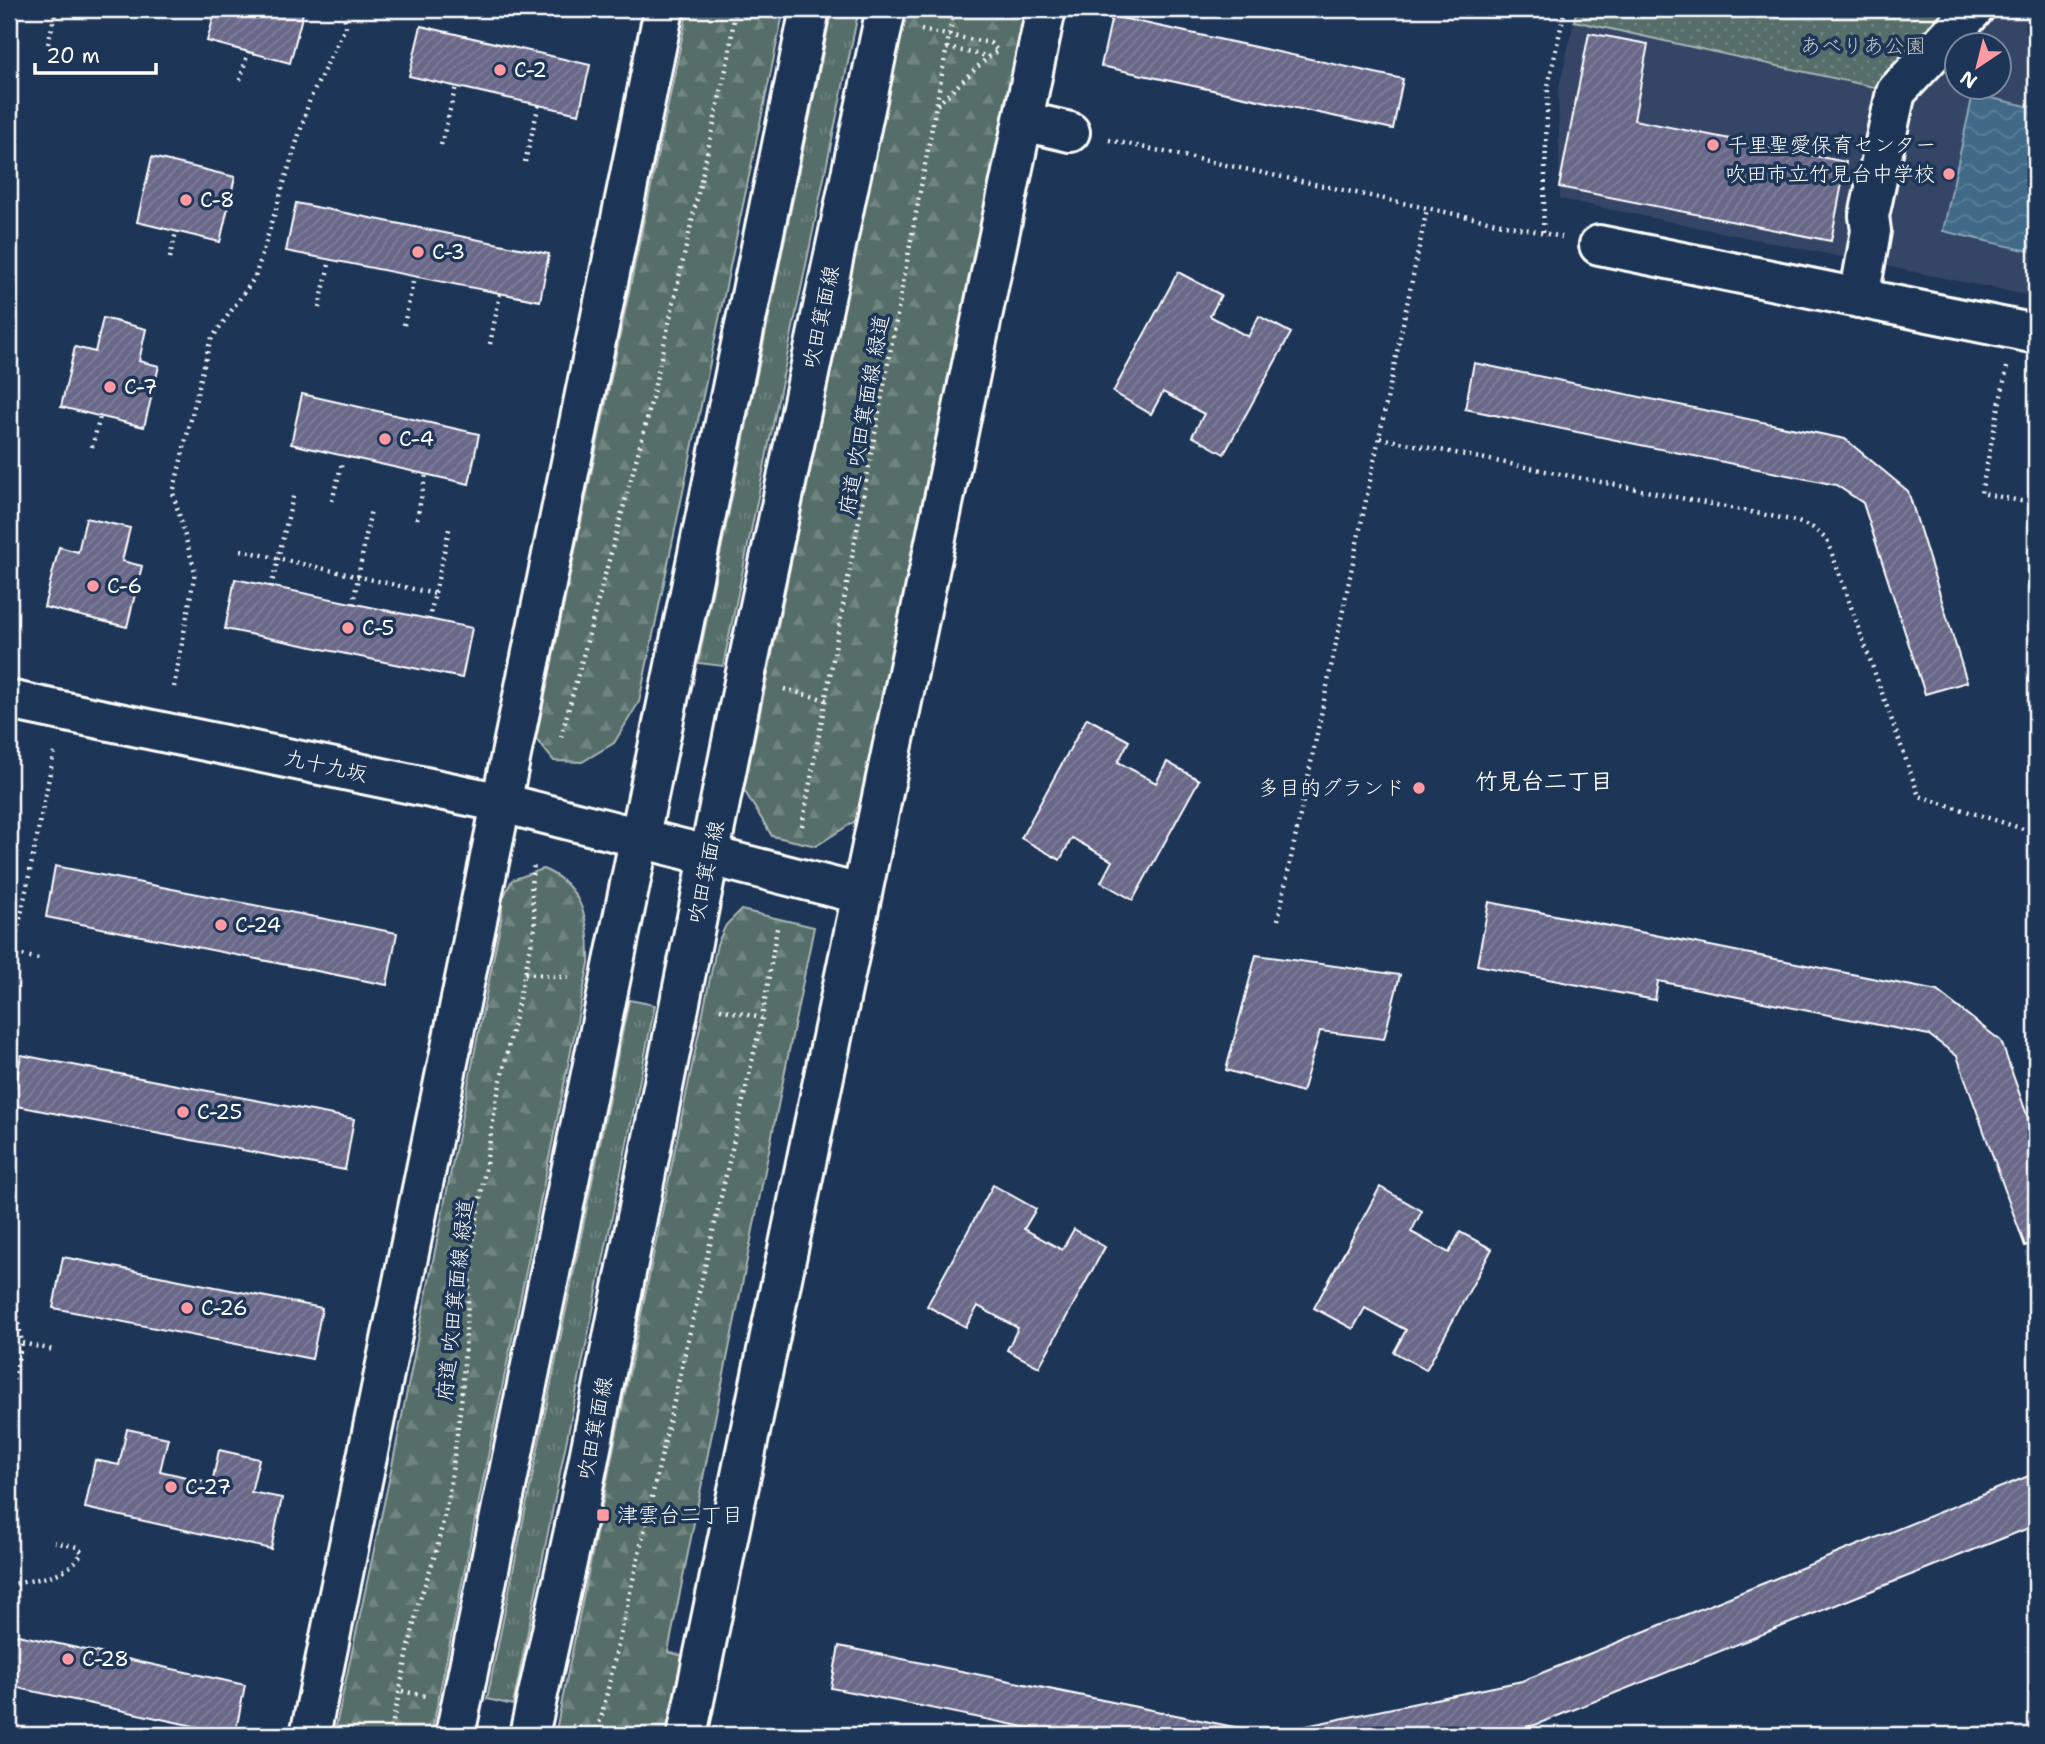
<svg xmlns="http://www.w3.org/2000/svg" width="2045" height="1744" font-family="'Shantell Sans','Klee One',sans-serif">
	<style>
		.built { fill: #344466; fill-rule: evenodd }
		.grass { fill: url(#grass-tufts); stroke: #abb6b4; stroke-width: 2 }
		.forest { fill: url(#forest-firs); stroke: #abb6b4; stroke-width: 2 }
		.park { fill: url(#park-dots); stroke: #abb6b4; stroke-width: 2 }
		.water { fill: url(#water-waves); stroke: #8ca6b7; stroke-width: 2 }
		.building { fill: url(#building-hatch); stroke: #fff; stroke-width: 2 }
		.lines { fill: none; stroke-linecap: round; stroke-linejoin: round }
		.minor-casing { stroke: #fff; stroke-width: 44 }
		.major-casing { stroke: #fff; stroke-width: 44 }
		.path { stroke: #fff; stroke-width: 4.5; stroke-dasharray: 2 5; stroke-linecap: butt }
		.minor { stroke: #1d3557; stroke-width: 38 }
		.major { stroke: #1d3557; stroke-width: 38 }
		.poi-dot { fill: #ff9aa2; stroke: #1d3557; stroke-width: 2.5 }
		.labels { text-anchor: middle; stroke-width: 7; stroke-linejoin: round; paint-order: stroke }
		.park-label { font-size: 21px; fill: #bcc5c3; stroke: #1d3557 }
		.poi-label { font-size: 21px; fill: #fff; stroke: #1d3557; text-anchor: start }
		.street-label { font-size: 21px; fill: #fff; stroke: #1d3557 }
		.neighbourhood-label { font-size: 23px; font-weight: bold; fill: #fff; stroke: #1d3557 }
	</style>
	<defs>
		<pattern id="grass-tufts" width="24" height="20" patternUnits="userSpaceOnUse" patternTransform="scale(1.75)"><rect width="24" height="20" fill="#576e6a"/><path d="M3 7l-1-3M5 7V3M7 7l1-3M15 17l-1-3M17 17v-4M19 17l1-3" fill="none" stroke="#708480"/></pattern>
		<pattern id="forest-firs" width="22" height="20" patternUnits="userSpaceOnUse" patternTransform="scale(1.75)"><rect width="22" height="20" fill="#576e6a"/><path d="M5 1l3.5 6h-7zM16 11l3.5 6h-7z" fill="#708480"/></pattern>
		<pattern id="park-dots" width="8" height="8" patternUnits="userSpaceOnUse" patternTransform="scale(1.75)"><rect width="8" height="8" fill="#576e6a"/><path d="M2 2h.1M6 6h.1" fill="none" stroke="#708480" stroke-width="1.8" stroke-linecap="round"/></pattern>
		<pattern id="water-waves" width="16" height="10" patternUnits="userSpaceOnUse" patternTransform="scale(1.75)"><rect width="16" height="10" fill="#406a87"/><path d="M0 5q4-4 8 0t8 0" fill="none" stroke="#5d8099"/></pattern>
		<pattern id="building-hatch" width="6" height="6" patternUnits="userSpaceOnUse" patternTransform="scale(1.75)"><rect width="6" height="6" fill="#696788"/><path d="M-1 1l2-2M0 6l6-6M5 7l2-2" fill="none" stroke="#807e9a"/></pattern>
	</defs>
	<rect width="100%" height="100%" fill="#1d3557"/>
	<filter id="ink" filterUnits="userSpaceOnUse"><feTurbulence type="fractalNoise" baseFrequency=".0143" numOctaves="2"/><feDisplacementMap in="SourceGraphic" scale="14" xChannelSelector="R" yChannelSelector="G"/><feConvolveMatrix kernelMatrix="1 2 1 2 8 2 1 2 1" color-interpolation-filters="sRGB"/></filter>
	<g filter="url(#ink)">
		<path class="built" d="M1951,9H2036V297L1560,199L1558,92L1574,21L1878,88ZM1958,46H2000V88H1958Z"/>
		<g class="grass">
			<polygon points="832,9 859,9 723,666 698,663"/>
			<polygon points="629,1000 655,1005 513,1705 487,1699"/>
		</g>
		<g class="forest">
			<polygon points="688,9 784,9 639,702 614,743 582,762 554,761 536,739"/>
			<polygon points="906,9 1027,9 863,816 816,846 772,836 744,790"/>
			<path d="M543,869C583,885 590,923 589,963L431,1735H334L392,1466L502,915V900L512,880Z"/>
			<polygon points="741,910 814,927 668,1652 691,1658 673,1735 555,1735 717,944 726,925"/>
		</g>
		<polygon class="park" points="1577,9 1951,9 1878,88 1574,21"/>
		<polygon class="water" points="1973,94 2036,108 2036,220 2029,251 1943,231"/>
		<g class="building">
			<polygon points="216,9 304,9 290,63 207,41"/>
			<polygon points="1112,16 1403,79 1393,129 1101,66"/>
			<polygon points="421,26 590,65 579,114 409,76"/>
			<polygon points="1589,33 1648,44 1634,120 1846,162 1831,241 1559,187"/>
			<polygon points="152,157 235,177 220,242 137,222"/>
			<polygon points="296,203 549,254 540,301 286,251"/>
			<polygon points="1178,272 1221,295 1210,316 1248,337 1259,316 1291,333 1224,454 1192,436 1204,414 1163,392 1151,414 1113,392"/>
			<polygon points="103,318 146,329 139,361 159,366 144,427 61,407 75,347 95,352"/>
			<polygon points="1474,363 1845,439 1908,491 1967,682 1925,694 1863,503 1836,485 1465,409"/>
			<polygon points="302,394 479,434 469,484 291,444"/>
			<polygon points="86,518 130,528 122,561 142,566 127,627 44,607 59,547 78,552"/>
			<polygon points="235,579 472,628 462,678 225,629"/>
			<polygon points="1087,718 1129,741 1118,762 1156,783 1167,762 1199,780 1133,900 1101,882 1112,861 1072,838 1060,860 1021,838"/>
			<polygon points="55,866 397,933 387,985 46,917"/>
			<polygon points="1489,902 1937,991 2001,1041 2036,1141 2036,1242 2025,1246 1957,1056 1929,1035 1658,981 1655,1000 1477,965"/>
			<polygon points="1256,955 1400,975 1384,1039 1320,1031 1302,1092 1226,1070"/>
			<polygon points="21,1055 354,1119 345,1170 12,1105"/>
			<polygon points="993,1185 1036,1209 1024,1229 1062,1250 1074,1229 1105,1247 1039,1367 1007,1350 1018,1328 978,1306 966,1327 927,1306"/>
			<polygon points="1380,1187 1422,1211 1411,1232 1449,1253 1460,1232 1492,1249 1426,1370 1394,1352 1406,1330 1365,1308 1353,1329 1314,1308"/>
			<polygon points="63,1257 322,1308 312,1359 53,1308"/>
			<polygon points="127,1429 168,1438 160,1471 212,1483 219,1450 259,1459 251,1492 282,1498 271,1549 85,1508 95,1460 119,1465"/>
			<polygon points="2036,1473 2036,1525 1535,1725 1489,1735 1303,1735 1301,1727 1522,1681"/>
			<polygon points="9,1633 245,1685 235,1735 9,1686"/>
			<polygon points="839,1646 1249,1730 1248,1735 1064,1735 831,1688"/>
		</g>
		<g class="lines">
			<defs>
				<g id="minor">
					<polyline points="1023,121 1070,132"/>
					<polyline points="1599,245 2036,334"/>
					<polyline points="1859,298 1871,231 1869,216 1896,92 1974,9"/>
					<polyline points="9,700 502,803 860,894"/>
					<polyline points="310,1735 664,9"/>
					<polyline points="687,1735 1046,9"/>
				</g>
				<g id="major">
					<polyline points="455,1735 810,9"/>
					<polyline points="529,1735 579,1508 744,682 886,9"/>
				</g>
			</defs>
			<use href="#minor" class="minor-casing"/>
			<use href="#major" class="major-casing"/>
			<g class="path">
				<polyline points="921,30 990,43 998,51 988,57 937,105"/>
				<polyline points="48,44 56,9"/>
				<polyline points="947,48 987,56"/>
				<polyline points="240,80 248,52"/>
				<polyline points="1109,140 1562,237"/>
				<polyline points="441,145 456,86"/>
				<polyline points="525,162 539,104"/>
				<polyline points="1543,232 1548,86 1565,9"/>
				<polyline points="170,258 176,232"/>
				<polyline points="319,308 330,260"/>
				<polyline points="404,325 414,277"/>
				<polyline points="490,344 500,294"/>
				<polyline points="2007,367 1981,493 2036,504"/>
				<polyline points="1380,438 1796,521 1813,528 1827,540 1919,796 2036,833"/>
				<polyline points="92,447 100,417"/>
				<polyline points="332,501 342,463"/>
				<polyline points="417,519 426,474"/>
				<polyline points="241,550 435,594"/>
				<polyline points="271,587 294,493"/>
				<polyline points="353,604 371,509"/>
				<polyline points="429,620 450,525"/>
				<polyline points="174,687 195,572 173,493 210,341 255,277 310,99 346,26 343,9"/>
				<polyline points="784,689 827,700"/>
				<polyline points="561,737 647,420 729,56 735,9"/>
				<polyline points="802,826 954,9"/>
				<polyline points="1278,920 1427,209"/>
				<polyline points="9,952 39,959"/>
				<polyline points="525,973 571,978"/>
				<polyline points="9,974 54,753"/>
				<polyline points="720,1009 762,1018"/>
				<polyline points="9,1268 22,1343 13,1381 9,1386"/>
				<polyline points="9,1332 20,1324"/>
				<polyline points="22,1343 53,1350"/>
				<polyline points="617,1514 647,1521"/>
				<path d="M9,1585C34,1579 69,1578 82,1552L77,1547L55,1542"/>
				<polyline points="402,1691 425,1696"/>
				<polyline points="572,1726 595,1732"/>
				<polyline points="390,1735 418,1605 436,1552 449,1495 462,1395 471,1254 497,1098 535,927 531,885 534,865"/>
				<polyline points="593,1735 601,1719 762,1018 777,928"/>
			</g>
			<use href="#minor" class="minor"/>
			<use href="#major" class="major"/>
		</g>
	</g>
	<g class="poi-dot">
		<circle cx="500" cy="70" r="7"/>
		<circle cx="1713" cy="145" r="7"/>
		<circle cx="1949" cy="174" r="7"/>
		<circle cx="186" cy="200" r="7"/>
		<circle cx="418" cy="252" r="7"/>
		<circle cx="110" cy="387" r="7"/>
		<circle cx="385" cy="439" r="7"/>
		<circle cx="93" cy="586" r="7"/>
		<circle cx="348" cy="628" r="7"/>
		<circle cx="1419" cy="788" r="7"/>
		<circle cx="221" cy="925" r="7"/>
		<circle cx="183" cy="1112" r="7"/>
		<circle cx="187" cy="1308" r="7"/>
		<circle cx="171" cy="1487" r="7"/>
		<rect x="596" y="1508" width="14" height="14" rx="3.5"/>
		<circle cx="68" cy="1659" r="7"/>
	</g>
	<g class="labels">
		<g class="park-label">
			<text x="1863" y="53">あべりあ公園</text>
		</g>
		<g class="poi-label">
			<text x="514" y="77">C-2</text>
			<text x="1727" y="152">千里聖愛保育センター</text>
			<text x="1935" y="181" text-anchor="end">吹田市立竹見台中学校</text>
			<text x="200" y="207">C-8</text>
			<text x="432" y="259">C-3</text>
			<text x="124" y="394">C-7</text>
			<text x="399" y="446">C-4</text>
			<text x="107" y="593">C-6</text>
			<text x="362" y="635">C-5</text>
			<text x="1405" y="795" text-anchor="end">多目的グランド</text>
			<text x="235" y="932">C-24</text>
			<text x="197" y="1119">C-25</text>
			<text x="201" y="1315">C-26</text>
			<text x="185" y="1494">C-27</text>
			<text x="617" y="1522">津雲台二丁目</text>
			<text x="82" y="1666">C-28</text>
		</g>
		<g class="street-label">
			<text transform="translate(821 317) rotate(-78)" y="7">吹田箕面線</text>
			<text transform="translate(864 415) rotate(-80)" y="7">府道 吹田箕面線 緑道</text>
			<text transform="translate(326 766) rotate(12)" y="7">九十九坂</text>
			<text transform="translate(706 872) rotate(-78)" y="7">吹田箕面線</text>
			<text transform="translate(455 1300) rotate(-84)" y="7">府道 吹田箕面線 緑道</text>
			<text transform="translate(595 1428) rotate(-79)" y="7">吹田箕面線</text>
		</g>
		<g class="neighbourhood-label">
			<text x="1544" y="789">竹見台二丁目</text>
		</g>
	</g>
	<rect width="2045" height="1744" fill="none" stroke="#1d3557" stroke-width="35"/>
	<rect x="18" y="18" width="2010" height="1709" fill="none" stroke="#fff" stroke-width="2.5" filter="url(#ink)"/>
	<g transform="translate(1978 66) rotate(215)"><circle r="33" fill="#1d3557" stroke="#77869a" stroke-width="2"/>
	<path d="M0-5L12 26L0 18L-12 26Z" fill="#ff9aa2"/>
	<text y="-10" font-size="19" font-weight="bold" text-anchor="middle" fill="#ffffff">N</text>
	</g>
	<path d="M35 63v10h121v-10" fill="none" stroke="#ffffff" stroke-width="3.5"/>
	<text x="46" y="63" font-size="21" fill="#ffffff" stroke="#1d3557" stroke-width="5" paint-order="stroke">20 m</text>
</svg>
